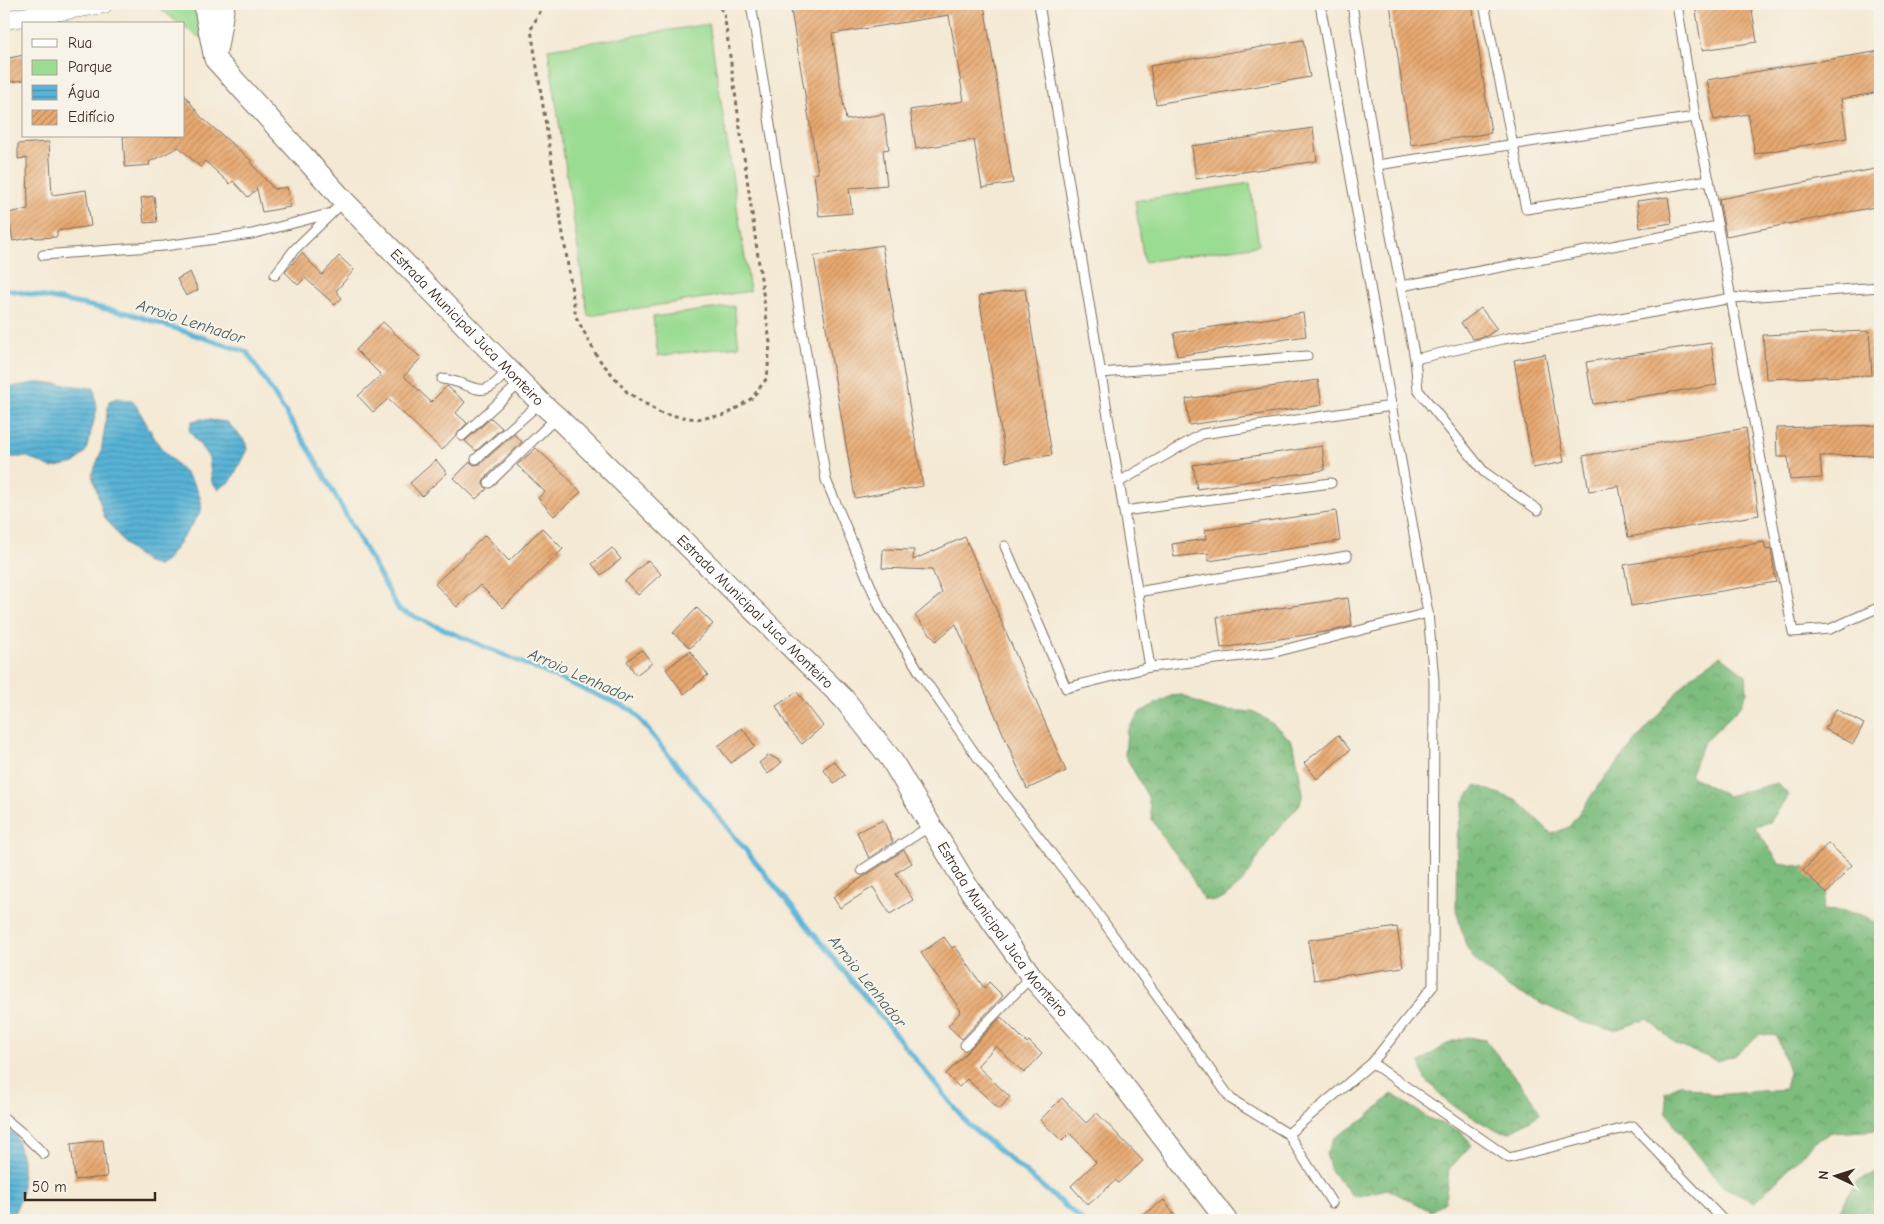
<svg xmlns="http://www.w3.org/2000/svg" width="1884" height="1224" font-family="'Comic Neue',sans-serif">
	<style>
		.green { fill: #9bdc93; stroke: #6b8358 }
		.forest { fill: url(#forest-crowns); stroke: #5c734e }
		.water { fill: url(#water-rules); stroke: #4a6e7a }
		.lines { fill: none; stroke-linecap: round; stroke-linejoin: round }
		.stream { stroke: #58b3d6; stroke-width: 5 }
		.building { fill: url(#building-hatch) }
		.service-casing { stroke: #7c6d5e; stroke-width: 11 }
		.minor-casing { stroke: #7c6d5e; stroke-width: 19 }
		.tertiary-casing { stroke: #7c6d5e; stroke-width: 23 }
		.path { stroke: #7c6d5e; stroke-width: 3; stroke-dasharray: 4 4; stroke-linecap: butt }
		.service { stroke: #fff; stroke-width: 9 }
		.minor { stroke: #fff; stroke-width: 18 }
		.tertiary { stroke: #fff; stroke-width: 21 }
		.labels { text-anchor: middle; stroke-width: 4.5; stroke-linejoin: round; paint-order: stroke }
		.street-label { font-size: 15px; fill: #3b2a1e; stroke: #f7f3e8 }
		.water-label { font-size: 16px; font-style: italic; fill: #455a5e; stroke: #f7f3e8 }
	</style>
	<defs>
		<pattern id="forest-crowns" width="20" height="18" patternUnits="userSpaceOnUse" patternTransform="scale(1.25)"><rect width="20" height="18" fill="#7cbc7d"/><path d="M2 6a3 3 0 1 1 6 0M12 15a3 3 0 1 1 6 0" fill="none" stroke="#679966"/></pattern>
		<pattern id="water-rules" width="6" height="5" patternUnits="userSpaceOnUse" patternTransform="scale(1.25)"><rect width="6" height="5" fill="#58b3d6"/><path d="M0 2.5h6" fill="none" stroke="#4a92ad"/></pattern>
		<pattern id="building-hatch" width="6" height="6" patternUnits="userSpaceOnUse" patternTransform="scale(1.25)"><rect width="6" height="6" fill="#e8a971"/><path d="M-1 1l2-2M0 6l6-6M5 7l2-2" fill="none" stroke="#bd8a5c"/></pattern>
	</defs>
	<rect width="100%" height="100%" fill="#f7f3e8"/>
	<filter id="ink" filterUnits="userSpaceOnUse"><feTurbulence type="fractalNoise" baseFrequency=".02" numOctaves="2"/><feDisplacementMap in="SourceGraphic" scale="10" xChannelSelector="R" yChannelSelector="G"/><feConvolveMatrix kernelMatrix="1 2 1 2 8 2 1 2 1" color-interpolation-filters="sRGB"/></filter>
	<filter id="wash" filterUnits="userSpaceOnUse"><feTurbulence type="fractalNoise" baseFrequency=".0096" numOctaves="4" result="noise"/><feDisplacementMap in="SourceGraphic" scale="20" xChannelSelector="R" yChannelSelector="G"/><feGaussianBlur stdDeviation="1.12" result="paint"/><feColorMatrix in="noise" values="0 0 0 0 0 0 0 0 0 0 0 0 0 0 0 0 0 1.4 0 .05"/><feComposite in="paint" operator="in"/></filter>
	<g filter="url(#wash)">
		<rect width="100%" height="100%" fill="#f4e9d4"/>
		<g class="green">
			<polygon points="178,4 195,4 203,40 184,26 184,24 180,24 158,7"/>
			<polygon points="709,24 750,291 588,316 548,49"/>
			<polygon points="1250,183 1259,245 1144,262 1135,201"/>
			<polygon points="734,306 739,346 658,356 653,317"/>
		</g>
		<g class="forest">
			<path d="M1721,656L1746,675L1747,692L1740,707L1704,742L1690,775L1727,796L1777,783L1789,795L1770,822L1754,826L1779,863L1831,871L1848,868L1826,894L1822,910C1843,912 1866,910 1880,928V1018L1876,1058H1880V1130L1830,1133L1815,1142L1755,1202L1723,1186L1710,1172L1676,1128L1667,1112L1665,1092L1682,1084L1715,1095L1785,1089L1789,1071L1777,1036L1760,1034L1734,1056L1718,1061L1677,1045L1648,1019L1615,1030L1581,1022L1509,988L1476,961L1466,946L1456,909L1457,836L1464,801L1476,785L1518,801L1552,834L1569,827L1601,782L1690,677Z"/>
			<polygon points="1182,695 1211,709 1255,712 1274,725 1291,740 1295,750 1303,793 1300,804 1271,837 1241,884 1224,898 1214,901 1203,899 1186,867 1164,839 1152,819 1148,797 1125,755 1127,731 1140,712 1171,696"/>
			<polygon points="1467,1037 1485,1040 1533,1099 1540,1114 1509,1133 1493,1129 1449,1103 1425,1079 1420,1062 1450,1042"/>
			<polygon points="1392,1094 1430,1119 1462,1132 1471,1145 1449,1169 1445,1202 1431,1211 1387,1189 1354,1197 1331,1171 1326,1154 1334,1138 1365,1119"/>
			<polygon points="1880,1172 1880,1220 1838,1220 1838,1213 1857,1181"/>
		</g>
		<g class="water">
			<polygon points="42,382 94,388 97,409 86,451 75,463 51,468 28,457 4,457 4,388"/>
			<path d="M117,398L133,401C142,415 150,431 159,445C174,465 205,484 201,512L166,561L158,566L150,564L129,549L104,516L92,475L101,452L109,401Z"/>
			<polygon points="201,419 227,422 245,441 247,449 231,481 218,489 212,483 209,458 189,430 192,421"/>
			<polygon points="4,1127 16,1135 22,1160 22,1193 12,1220 4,1220"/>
		</g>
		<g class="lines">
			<polyline class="stream" points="4,289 131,314 247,352 312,454 399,610 632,710 968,1124 1082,1220"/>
		</g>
		<g id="blocks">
			<g class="building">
				<polygon points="790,4 984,4 1013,183 982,188 974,140 916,149 910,110 964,101 949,15 832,34 846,120 884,114 889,149 883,150 887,185 849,188 852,213 819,216 814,174 818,173"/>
				<polygon points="1390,4 1472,4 1491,133 1411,145"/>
				<polygon points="1695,4 1751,4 1757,42 1702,50"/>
				<polygon points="1303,40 1310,77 1156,104 1150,66"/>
				<polygon points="1880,51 1880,92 1841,99 1847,138 1755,154 1748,114 1714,120 1707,80"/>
				<polygon points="24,55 24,80 4,83 4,59"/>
				<polygon points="184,94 201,117 252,161 250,162 274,189 287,187 290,207 262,212 257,189 248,197 233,181 230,184 205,161 200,167 179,147 149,162 150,165 125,167 123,136 184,136"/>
				<polygon points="1313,128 1317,161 1196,179 1192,146"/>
				<polygon points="49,142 52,195 86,190 91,226 57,231 57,237 35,238 34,237 13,241 8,213 28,209 27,158 18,159 18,144"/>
				<polygon points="1880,168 1880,206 1726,236 1719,199"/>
				<polygon points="154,196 157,222 144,223 141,198"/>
				<polygon points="1668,197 1672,223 1640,228 1637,201"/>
				<polygon points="882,245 923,486 855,498 814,256"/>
				<polygon points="302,253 322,275 339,256 354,270 336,291 342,298 335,305 305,278 298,285 285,272"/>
				<polygon points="190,272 198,290 186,296 177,279"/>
				<polygon points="1025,289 1052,455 1006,462 979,296"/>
				<polygon points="1481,308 1497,329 1487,336 1473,339 1461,323"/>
				<polygon points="1303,313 1306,336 1177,356 1174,333"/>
				<polygon points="383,322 421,358 404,376 431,402 447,386 465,402 456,413 467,423 442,450 388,399 373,412 358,396 381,375 356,350"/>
				<polygon points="1869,331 1872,375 1766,379 1763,335"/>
				<polygon points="1711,343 1717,385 1593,404 1586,362"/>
				<polygon points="1545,354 1564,462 1533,468 1514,360"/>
				<polygon points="1318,380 1322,405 1189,425 1186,399"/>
				<polygon points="491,418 502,428 476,451 465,441"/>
				<polygon points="1880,425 1880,455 1820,456 1822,478 1790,480 1788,457 1777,457 1776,428"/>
				<polygon points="1746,428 1759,515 1628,537 1619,486 1589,491 1583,456"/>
				<polygon points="514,434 522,442 484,479 483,484 487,489 476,499 454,478 470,462 474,465 480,464"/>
				<polygon points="1322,446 1325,470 1197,489 1193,465"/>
				<polygon points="536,448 564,474 581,492 554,516 538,498 545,492 517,465"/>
				<polygon points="436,460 447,473 422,496 410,483"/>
				<polygon points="1336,511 1340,541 1209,561 1208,553 1174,557 1172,544 1206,539 1205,530"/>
				<polygon points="542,528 563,549 503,608 480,585 457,607 435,584 485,535 509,561"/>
				<polygon points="965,537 1066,771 1027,789 956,624 936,641 915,616 942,593 932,570 882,568 883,549 914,550 913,560"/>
				<polygon points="1764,542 1766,550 1771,549 1776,582 1631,606 1624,565"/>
				<polygon points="612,548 621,559 601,575 592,564"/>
				<polygon points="648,560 661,574 638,595 625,581"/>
				<polygon points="1348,598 1352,626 1331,631 1221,648 1217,617"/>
				<polygon points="697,608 713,624 690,648 673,633"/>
				<polygon points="642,650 652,663 636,675 627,661"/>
				<polygon points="690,651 708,675 684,694 666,669"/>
				<polygon points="797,692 823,726 802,744 789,729 776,706"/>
				<polygon points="1836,709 1864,724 1853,744 1825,729"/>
				<polygon points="742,728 755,746 731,763 718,746"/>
				<polygon points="1338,735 1350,750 1317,779 1304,763"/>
				<polygon points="769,755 782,762 768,774 759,763"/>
				<polygon points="834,761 845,775 834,783 823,769"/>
				<polygon points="883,820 893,842 869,858 857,832"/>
				<polygon points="1828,843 1852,865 1827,893 1803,871"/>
				<polygon points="904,850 912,863 896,873 913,900 890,914 873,887 840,908 833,897"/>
				<polygon points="1397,927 1403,967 1314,980 1308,940"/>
				<polygon points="944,937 952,948 955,946 984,988 989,982 1003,996 962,1039 948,1026 961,1011 921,953"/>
				<polygon points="1001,1017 1027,1043 1029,1041 1042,1054 1024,1073 996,1046 977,1066 1010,1097 999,1109 967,1079 959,1087 946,1074"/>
				<polygon points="1062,1098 1086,1123 1097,1113 1143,1161 1118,1183 1116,1180 1088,1205 1071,1186 1096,1162 1070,1133 1062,1141 1040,1120"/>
				<polygon points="103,1140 107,1177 75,1180 71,1144"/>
				<polygon points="1164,1200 1178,1220 1136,1220"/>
			</g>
		</g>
	</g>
	<g filter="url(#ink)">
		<use href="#blocks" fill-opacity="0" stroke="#7c6d5e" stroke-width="1"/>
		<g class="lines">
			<defs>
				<g id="service">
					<polyline points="751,4 826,480 880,608 922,676 978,758 1095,910 1231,1099 1288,1134 1332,1203"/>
					<polyline points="1039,4 1150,667 1275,652 1428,613"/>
					<polyline points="1352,4 1377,165 1401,286 1415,359 1418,390 1484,472 1538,510"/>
					<polyline points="1484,4 1526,209 1709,180"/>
					<polyline points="1677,4 1695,117 1709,180 1793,632 1830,629 1880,607"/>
					<polyline points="1377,165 1695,117"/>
					<polyline points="43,255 164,246 252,234 332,213 344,201"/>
					<polyline points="275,275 294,250 331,214"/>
					<polyline points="1401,286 1718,226"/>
					<polyline points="1415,359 1503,339 1732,298 1880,287"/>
					<polyline points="1101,373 1307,356"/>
					<path d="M442,379C475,382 481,406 508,369"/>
					<polyline points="462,436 520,383"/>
					<polyline points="476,459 540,403"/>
					<polyline points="1119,482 1202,434 1392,406"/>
					<polyline points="489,483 557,417"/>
					<polyline points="1124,511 1331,483"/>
					<polyline points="1005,546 1066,688 1150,667"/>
					<polyline points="1137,592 1347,556"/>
					<polyline points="862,870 930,826"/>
					<polyline points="965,1045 1031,977"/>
					<polyline points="1372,1063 1509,1158 1633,1126 1723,1220"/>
					<polyline points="4,1118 22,1133 44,1154"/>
					<polyline points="1288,1134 1372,1063 1433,986 1434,681 1428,613 1320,4"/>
				</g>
				<polyline id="minor" points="4,20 104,4"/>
				<g id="tertiary">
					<path id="s1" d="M205,4L206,14L215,59L344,201L540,402L557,417L844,699L891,759L967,886L1032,977L1098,1052L1226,1220"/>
					<polyline points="217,47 224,4"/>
				</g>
			</defs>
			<use href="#service" class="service-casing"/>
			<use href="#minor" class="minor-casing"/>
			<use href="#tertiary" class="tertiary-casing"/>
			<polyline class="path" points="544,4 531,29 576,317 598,358 627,392 662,414 696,419 726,415 752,398 767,378 770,343 724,13 717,4"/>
			<use href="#service" class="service"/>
			<use href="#minor" class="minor"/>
			<use href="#tertiary" class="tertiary"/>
		</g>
	</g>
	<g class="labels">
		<g class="street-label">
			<text dy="5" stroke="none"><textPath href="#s1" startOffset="424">Estrada Municipal Juca Monteiro</textPath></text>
			<text dy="5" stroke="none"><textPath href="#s1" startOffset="829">Estrada Municipal Juca Monteiro</textPath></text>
			<text dy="5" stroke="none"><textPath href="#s1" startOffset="1234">Estrada Municipal Juca Monteiro</textPath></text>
		</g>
		<g class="water-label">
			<text transform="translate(191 321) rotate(18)" y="6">Arroio Lenhador</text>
			<text transform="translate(581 675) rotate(24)" y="6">Arroio Lenhador</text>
			<text transform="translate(868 981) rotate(51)" y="6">Arroio Lenhador</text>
		</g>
	</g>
	<rect width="1884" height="1224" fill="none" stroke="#f7f3e8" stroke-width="20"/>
	<rect x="22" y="22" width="162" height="115" fill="#f7f3e8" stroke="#aca397"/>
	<rect x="32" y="39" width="25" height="8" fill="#ffffff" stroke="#aca397"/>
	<text x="68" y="48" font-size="15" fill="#3b2a1e">Rua</text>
	<rect x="32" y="60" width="25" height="15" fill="#9bdc93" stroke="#aca397"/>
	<text x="68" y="72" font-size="15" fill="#3b2a1e">Parque</text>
	<rect x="32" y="85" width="25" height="15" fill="url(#water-rules)" stroke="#aca397"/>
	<text x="68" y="98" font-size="15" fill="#3b2a1e">Água</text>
	<rect x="32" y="110" width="25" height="15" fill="url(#building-hatch)" stroke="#aca397"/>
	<text x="68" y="122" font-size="15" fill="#3b2a1e">Edifício</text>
	<g transform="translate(1836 1176) rotate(274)" stroke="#f7f3e8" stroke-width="4" paint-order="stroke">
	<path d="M0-4L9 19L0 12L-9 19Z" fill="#3b2a1e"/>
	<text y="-8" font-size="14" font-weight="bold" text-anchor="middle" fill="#3b2a1e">N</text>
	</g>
	<path d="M25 1192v8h130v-8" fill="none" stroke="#3b2a1e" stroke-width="2.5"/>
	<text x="32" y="1192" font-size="15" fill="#3b2a1e" stroke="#f7f3e8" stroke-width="4" paint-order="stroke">50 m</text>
</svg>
